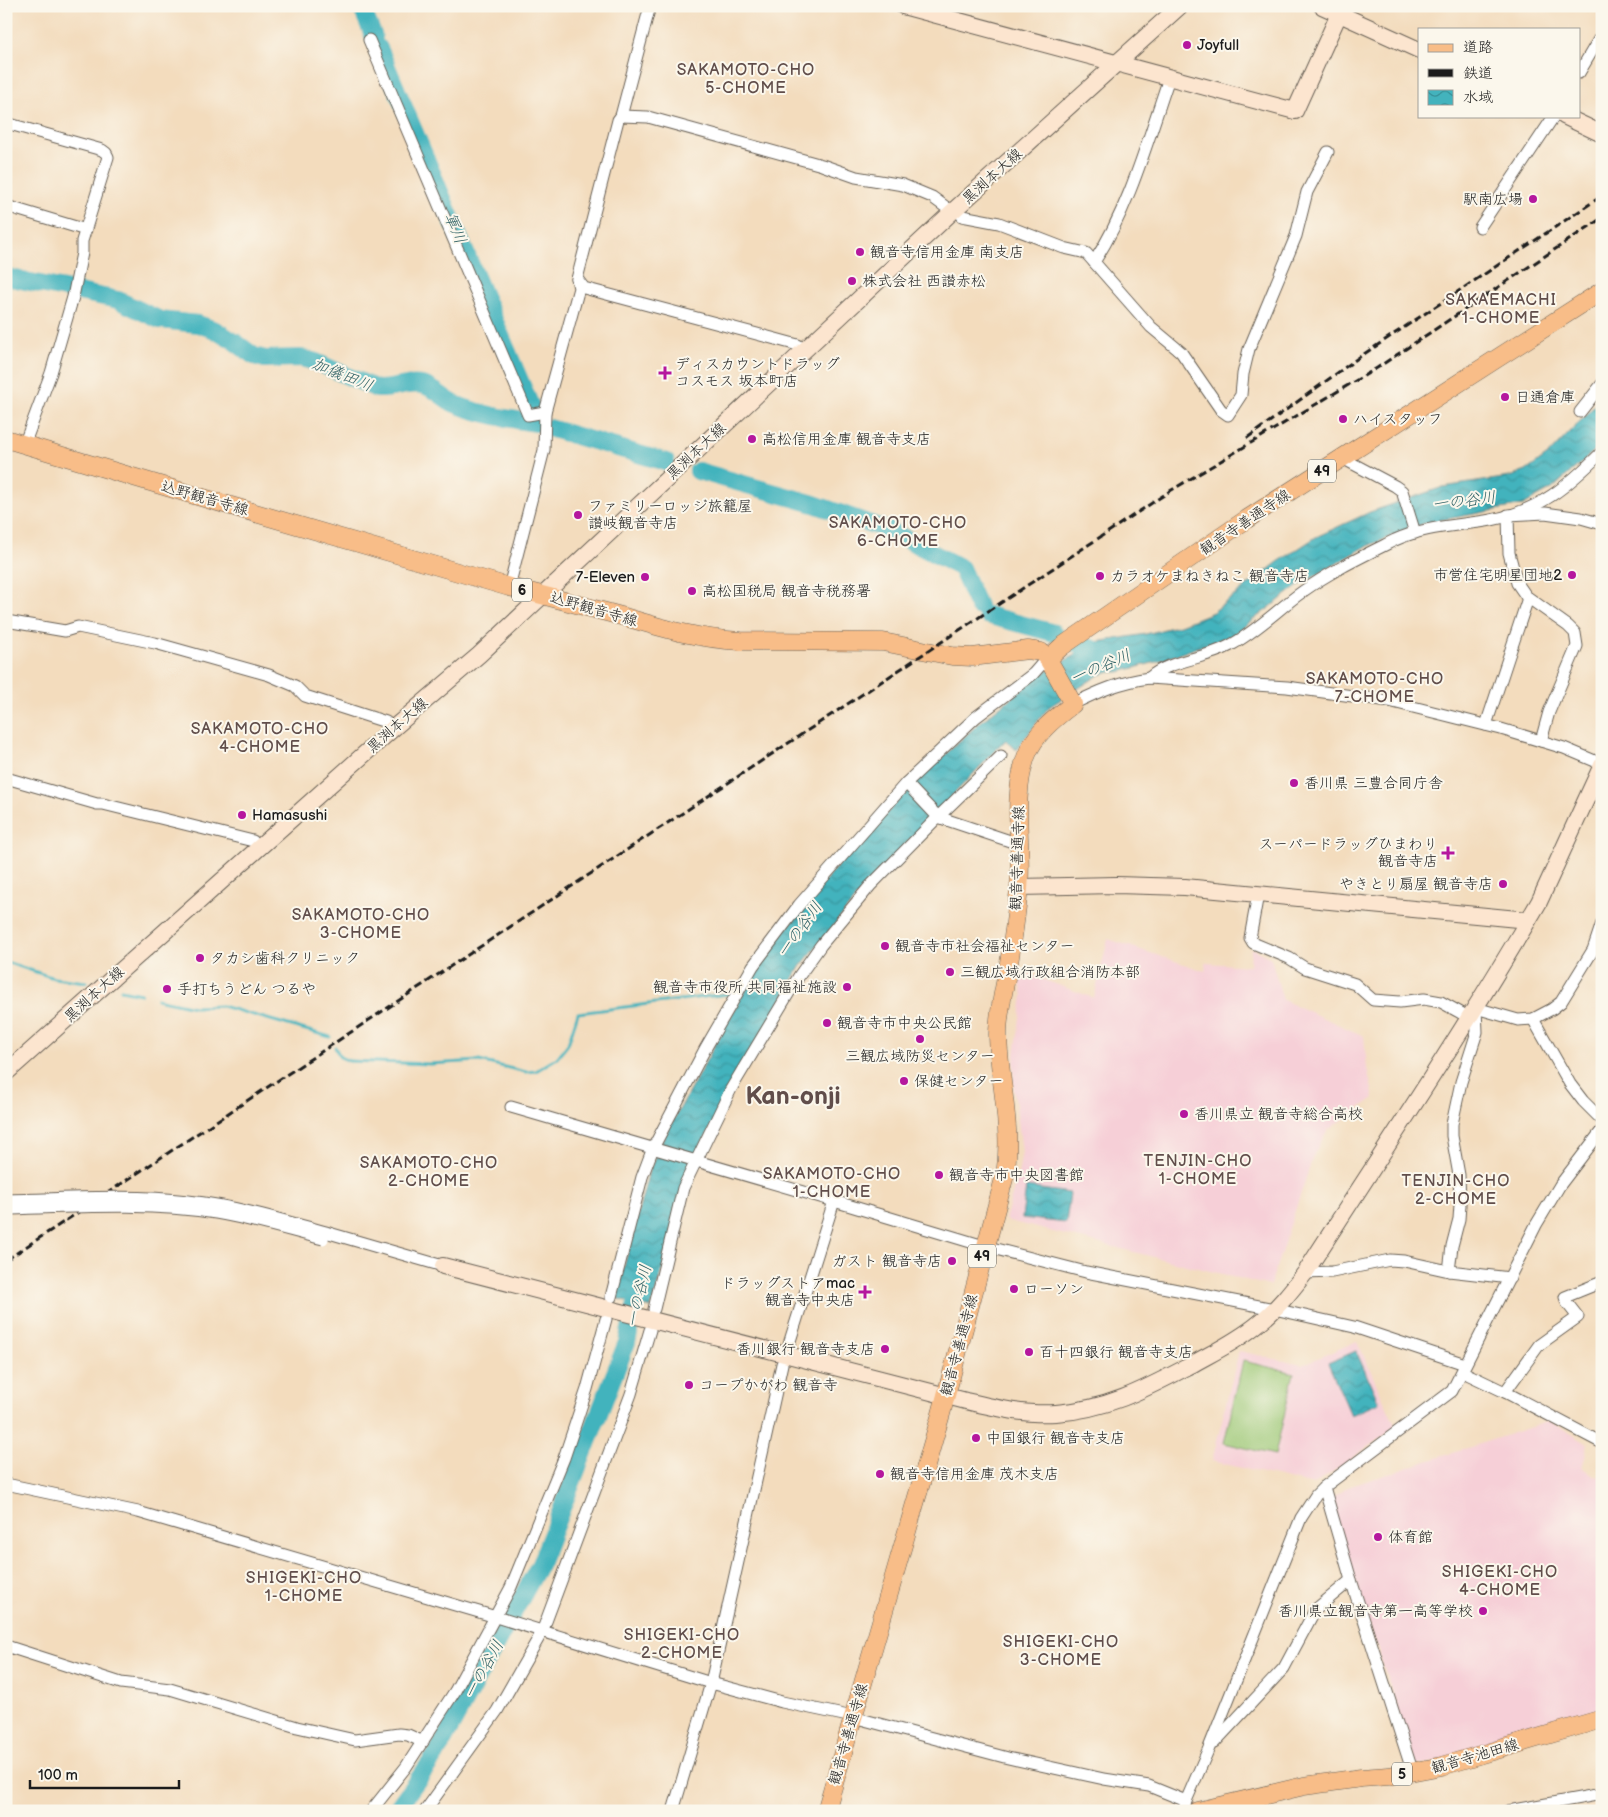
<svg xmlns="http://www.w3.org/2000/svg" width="1608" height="1817" font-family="'Balsamiq Sans','Klee One',sans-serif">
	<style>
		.built { fill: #f6cfd7 }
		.grass { fill: #9cc876; stroke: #5c7249 }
		.water { fill: url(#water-waves); stroke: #30686c }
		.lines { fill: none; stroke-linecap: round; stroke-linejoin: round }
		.stream { stroke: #43b3bd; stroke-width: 3 }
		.river { stroke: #43b3bd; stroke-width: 18 }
		.street-casing { stroke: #675f54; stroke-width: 13 }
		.secondary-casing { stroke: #675f54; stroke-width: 18 }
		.primary-casing { stroke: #675f54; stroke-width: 19 }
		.street { stroke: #fff; stroke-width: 11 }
		.secondary { stroke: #fce5cf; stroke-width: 16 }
		.primary { stroke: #f8bd88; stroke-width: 18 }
		.rail { stroke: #1c1c1c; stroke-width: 3; stroke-dasharray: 8 4; stroke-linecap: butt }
		.street-bridge-casing { stroke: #675f54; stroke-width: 13; stroke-linecap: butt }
		.street-bridge { stroke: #fff; stroke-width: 11 }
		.poi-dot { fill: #b5179e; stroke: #fbf7ec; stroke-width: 2 }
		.labels { text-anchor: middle; stroke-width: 4; stroke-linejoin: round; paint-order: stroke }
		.shield { fill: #fbf7ec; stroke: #5f5e5a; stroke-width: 1 }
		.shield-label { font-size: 14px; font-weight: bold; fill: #1c1c1c }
		.poi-label { font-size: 15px; fill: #1c1c1c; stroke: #fbf7ec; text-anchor: start }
		.street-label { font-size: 15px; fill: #1c1c1c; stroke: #fbf7ec }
		.neighbourhood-label { font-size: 16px; letter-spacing: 1px; fill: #614e4b; stroke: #fbf7ec }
		.water-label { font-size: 16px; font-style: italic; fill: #2e6064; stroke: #fbf7ec }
		.town-label { font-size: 25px; font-weight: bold; fill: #614e4b; stroke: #fbf7ec }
	</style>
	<defs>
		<pattern id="water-waves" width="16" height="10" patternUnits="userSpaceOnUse" patternTransform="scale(1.25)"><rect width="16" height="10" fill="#43b3bd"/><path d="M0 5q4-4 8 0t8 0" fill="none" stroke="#379199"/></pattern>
	</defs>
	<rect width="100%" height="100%" fill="#fbf7ec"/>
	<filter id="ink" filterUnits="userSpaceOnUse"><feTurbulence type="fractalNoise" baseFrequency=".02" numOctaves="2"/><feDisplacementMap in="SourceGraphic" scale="10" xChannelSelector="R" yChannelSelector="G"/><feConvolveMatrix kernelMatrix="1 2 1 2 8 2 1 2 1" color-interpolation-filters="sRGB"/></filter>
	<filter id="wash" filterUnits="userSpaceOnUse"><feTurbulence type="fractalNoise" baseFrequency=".0096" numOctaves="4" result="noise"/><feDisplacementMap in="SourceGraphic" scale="20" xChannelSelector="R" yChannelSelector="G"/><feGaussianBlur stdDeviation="1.12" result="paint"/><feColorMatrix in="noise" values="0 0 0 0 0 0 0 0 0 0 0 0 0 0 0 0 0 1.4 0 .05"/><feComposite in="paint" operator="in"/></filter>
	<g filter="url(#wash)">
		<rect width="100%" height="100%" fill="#f3dcbd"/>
		<g class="built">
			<polygon points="1108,939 1205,971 1206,963 1250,966 1251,948 1271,958 1283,1000 1364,1036 1367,1068 1374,1098 1327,1131 1314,1154 1270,1286 1005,1220 1019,1170 1022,1151 1013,1082 1014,1063 1023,995 1017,970 1094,998"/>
			<polygon points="1357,1341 1396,1427 1314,1485 1212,1461 1239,1351 1302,1365"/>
			<polygon points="1550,1421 1588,1444 1582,1468 1598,1477 1602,1476 1602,1712 1417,1767 1331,1510 1333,1497 1348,1487"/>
		</g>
		<polygon class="grass" points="1243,1361 1294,1373 1275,1455 1224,1443"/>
		<g class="water">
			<polygon points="1602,396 1602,444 1552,489 1523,505 1425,523 1365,547 1298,586 1233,635 1156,662 1119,672 1111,672 1099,675 1049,707 1016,750 1006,740 869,882 800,967 699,1149 651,1308 616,1298 649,1171 663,1139 764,956 837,866 915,783 978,724 1040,675 1097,642 1146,634 1180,625 1213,612 1278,562 1316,537 1370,512 1443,487 1510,477 1526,471 1549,454 1589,412"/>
			<polygon points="1026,1187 1070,1193 1066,1223 1022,1218"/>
			<polygon points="1356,1351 1379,1403 1351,1415 1328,1363"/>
		</g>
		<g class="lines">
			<g class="stream">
				<polyline points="6,962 54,978 86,982"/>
				<polyline points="121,990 141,994"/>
				<polyline points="157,999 194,1007 222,1006 330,1037"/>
				<polyline points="335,1047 340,1057 349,1061 430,1064 479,1061 526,1072 536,1071 557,1058 568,1044 578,1013 735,993"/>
			</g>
			<g class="river">
				<polyline points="361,6 374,37"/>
				<polyline points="379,48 532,409"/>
				<polyline points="6,277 118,300 160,320 198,324 215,330 228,338"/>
				<path d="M235,342L254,356L265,359L301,358L316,362L377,389C394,390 405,382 422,385C434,387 444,399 455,404C482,415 510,419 537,423"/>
				<polyline points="549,428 666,462"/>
				<polyline points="698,471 814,504 893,532 961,568 978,606"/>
				<polyline points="987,615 1054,633"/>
				<polyline points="1076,643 1111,655"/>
				<polyline points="395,1811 435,1756 540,1564 627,1342 641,1282"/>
			</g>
		</g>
	</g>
	<g filter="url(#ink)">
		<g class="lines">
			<defs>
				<g id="street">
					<polyline points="369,40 528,415 545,412"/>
					<polyline points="1579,73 1602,34"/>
					<polyline points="621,116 648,117 822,165 856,177 903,185 932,197 947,208"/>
					<polyline points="6,123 102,150 106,153 108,157 82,241 82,253 73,297 51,373 24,445"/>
					<polyline points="6,206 86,230"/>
					<polyline points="962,216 999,223 1064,248 1086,253 1151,327 1181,352 1221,410 1228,415 1241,395 1243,374 1249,349 1296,236 1307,192 1328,152"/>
					<polyline points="1480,227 1554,116"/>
					<path d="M1094,262C1129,209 1148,139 1169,78"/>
					<polyline points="577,279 584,288 798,345"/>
					<polyline points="1580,412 1602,384"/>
					<polyline points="1342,458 1395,486 1402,491 1415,533"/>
					<polyline points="509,587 544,450 545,412 579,288 577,279 618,120 621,116 650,6"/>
					<polyline points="6,621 65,631 78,627 155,643 269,675 295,686 305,696 386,722"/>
					<path d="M1149,678C1169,660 1205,659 1229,646C1256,632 1278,609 1302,592C1331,571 1363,556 1395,540C1425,526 1458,526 1491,520C1539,511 1568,486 1602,452"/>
					<path d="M1073,704C1099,691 1120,682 1149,678L1287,687L1389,701L1501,729L1564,748L1602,764"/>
					<polyline points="1486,725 1528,598"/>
					<polyline points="1541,741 1549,712 1577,646 1575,633 1568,626 1526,596 1517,583 1509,553 1508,515 1545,513 1581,518 1602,524"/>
					<polyline points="6,778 97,804 103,804 253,841"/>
					<polyline points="906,783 938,817 1001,756"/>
					<polyline points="1258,894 1250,938 1253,943 1289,958 1305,968 1355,984 1373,1000 1400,1002 1424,999 1441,1002 1470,1018"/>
					<polyline points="1533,1019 1570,1084 1583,1101 1602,1120"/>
					<polyline points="511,1107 834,1201 789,1344"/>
					<polyline points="834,1201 984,1246 1086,1272 1274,1309 1354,1327 1465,1364"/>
					<polyline points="329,1233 443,1266"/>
					<polyline points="1449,1271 1452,1246 1459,1219 1460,1205 1459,1175 1452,1136 1452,1124 1461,1082 1477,1032 1476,1008 1518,1020 1533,1019 1552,1009 1561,1002 1593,950 1602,923"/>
					<polyline points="1305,1273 1332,1272 1390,1260 1404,1261 1449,1271 1510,1278"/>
					<polyline points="611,1297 642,1177 653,1148 705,1049 753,966 799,905 906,783 976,717 1033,674 1040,666 1048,659"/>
					<polyline points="654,1309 683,1188 731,1089 799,976 821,945 870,886 938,817 1019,844"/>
					<polyline points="1463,1372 1505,1392 1602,1443"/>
					<polyline points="1505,1392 1539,1345 1578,1317 1567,1303 1565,1297 1602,1282"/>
					<polyline points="6,1484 138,1512 496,1617 711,1683 782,1702 853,1717 1008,1758 1104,1779 1149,1786 1186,1801"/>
					<polyline points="1324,1487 1351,1580 1413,1773"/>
					<polyline points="6,1646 121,1683 170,1689 297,1727 355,1740 399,1734 408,1735 423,1742"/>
					<polyline points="1214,1743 1284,1668 1315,1610 1351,1580"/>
					<polyline points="371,1811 406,1767 455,1691 511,1587 564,1458 587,1389 606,1319"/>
					<polyline points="425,1811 497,1711 542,1632 631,1394 650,1330"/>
					<polyline points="673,1811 711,1683 782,1364"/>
					<polyline points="1184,1811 1186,1801 1209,1748 1301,1518 1316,1495 1324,1487 1452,1391 1536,1225 1560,1185 1602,1130"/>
					<polyline points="1508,1811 1602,1794"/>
				</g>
				<g id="secondary">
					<polyline points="903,6 1295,111 1339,14"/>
					<polyline points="1322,6 1419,50"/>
					<polyline points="1564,116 1602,134"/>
					<polyline points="1019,887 1116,885 1185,887 1528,920"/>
					<polyline points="6,1073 397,725 479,655 953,211 1180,6"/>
					<path d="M443,1266L966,1401C996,1408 1025,1415 1056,1413C1109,1409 1145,1389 1191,1365C1214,1352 1239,1340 1259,1323C1277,1309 1291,1291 1305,1273C1384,1150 1465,1029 1539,902L1602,765"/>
				</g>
				<g id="primary">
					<path d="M6,439L190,494L509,587C548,596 586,607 625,617C665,629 699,639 741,641L883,642L952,656L972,657L1028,650L1041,652L1048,659L1073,704C1055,718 1034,734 1026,757C1011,800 1023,845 1019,889C1016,915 1013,942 1008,968C1004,990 998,1012 998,1035C999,1082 1013,1128 1005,1175L941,1414L826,1811"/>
					<polyline points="1048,659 1061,647 1247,519 1602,291"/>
					<polyline points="1198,1811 1304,1786 1361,1778 1389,1776 1442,1766 1602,1719"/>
				</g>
			</defs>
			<use href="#street" class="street-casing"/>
			<use href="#secondary" class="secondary-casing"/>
			<use href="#primary" class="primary-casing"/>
			<use href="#street" class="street"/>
			<use href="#secondary" class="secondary"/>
			<use href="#primary" class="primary"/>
			<g class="rail">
				<polyline points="1247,438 1358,358 1602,196"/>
				<polyline points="6,1260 1170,491 1377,368 1602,218"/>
			</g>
			<defs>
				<g id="street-bridge">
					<path d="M6,1200C67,1199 128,1194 188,1201C236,1206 282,1220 329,1233"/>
					<path d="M6,1209C76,1207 146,1202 216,1213C252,1219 288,1230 323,1239"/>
				</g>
			</defs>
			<use href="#street-bridge" class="street-bridge-casing"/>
			<use href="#street-bridge" class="street-bridge"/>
		</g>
	</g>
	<g class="poi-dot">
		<circle cx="1187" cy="45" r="5"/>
		<circle cx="1533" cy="199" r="5"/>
		<circle cx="860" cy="252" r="5"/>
		<circle cx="852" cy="281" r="5"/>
		<path d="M662.5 365.5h5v5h5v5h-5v5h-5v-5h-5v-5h5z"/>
		<circle cx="1505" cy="397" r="5"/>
		<circle cx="1343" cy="419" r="5"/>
		<circle cx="752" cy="439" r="5"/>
		<circle cx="578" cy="515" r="5"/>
		<circle cx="1572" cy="575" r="5"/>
		<circle cx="1100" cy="576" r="5"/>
		<circle cx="645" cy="577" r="5"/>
		<circle cx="692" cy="591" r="5"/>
		<circle cx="1294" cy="783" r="5"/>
		<circle cx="242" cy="815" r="5"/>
		<path d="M1445.5 845.5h5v5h5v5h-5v5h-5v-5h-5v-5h5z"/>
		<circle cx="1503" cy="884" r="5"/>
		<circle cx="885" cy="946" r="5"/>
		<circle cx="200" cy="958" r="5"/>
		<circle cx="950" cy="972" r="5"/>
		<circle cx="847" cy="987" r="5"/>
		<circle cx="167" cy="989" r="5"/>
		<circle cx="827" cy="1023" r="5"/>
		<circle cx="920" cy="1039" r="5"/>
		<circle cx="904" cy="1081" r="5"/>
		<circle cx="1184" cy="1114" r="5"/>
		<circle cx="939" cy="1175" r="5"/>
		<circle cx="952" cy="1261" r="5"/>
		<circle cx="1014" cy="1289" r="5"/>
		<path d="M862.5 1284.5h5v5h5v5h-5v5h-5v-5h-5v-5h5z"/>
		<circle cx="885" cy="1349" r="5"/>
		<circle cx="1029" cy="1352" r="5"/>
		<circle cx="689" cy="1385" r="5"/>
		<circle cx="976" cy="1438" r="5"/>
		<circle cx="880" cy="1474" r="5"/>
		<circle cx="1378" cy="1537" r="5"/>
		<circle cx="1483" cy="1611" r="5"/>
	</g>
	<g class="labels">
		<g class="shield">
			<rect x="1308" y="459.5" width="28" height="23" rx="4"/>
			<rect x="512" y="578.5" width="20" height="23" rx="4"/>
			<rect x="968" y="1244.5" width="28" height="23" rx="4"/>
			<rect x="1392" y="1762.5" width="20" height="23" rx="4"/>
		</g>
		<g class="shield-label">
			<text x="1322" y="476">49</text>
			<text x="522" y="595">6</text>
			<text x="982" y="1261">49</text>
			<text x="1402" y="1779">5</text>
		</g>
		<g class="poi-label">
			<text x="1197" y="50">Joyfull</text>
			<text x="1523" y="204" text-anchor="end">駅南広場</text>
			<text x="870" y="257">観音寺信用金庫 南支店</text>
			<text x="862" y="286">株式会社 西讃赤松</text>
			<text x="675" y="369">ディスカウントドラッグ<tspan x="675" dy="17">コスモス 坂本町店</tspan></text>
			<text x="1515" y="402">日通倉庫</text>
			<text x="1353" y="424">ハイスタッフ</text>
			<text x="762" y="444">高松信用金庫 観音寺支店</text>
			<text x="588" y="511">ファミリーロッジ旅籠屋<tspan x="588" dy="17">讃岐観音寺店</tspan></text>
			<text x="1562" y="580" text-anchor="end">市営住宅明星団地2</text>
			<text x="1110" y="581">カラオケまねきねこ 観音寺店</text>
			<text x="635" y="582" text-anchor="end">7-Eleven</text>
			<text x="702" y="596">高松国税局 観音寺税務署</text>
			<text x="1304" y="788">香川県 三豊合同庁舎</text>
			<text x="252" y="820">Hamasushi</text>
			<text x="1438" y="849" text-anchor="end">スーパードラッグひまわり<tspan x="1438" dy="17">観音寺店</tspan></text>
			<text x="1493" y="889" text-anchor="end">やきとり扇屋 観音寺店</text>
			<text x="895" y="951">観音寺市社会福祉センター</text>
			<text x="210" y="963">タカシ歯科クリニック</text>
			<text x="960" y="977">三観広域行政組合消防本部</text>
			<text x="837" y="992" text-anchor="end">観音寺市役所 共同福祉施設</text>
			<text x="177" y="994">手打ちうどん つるや</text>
			<text x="837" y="1028">観音寺市中央公民館</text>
			<text x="920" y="1061" text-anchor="middle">三観広域防災センター</text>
			<text x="914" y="1086">保健センター</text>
			<text x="1194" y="1119">香川県立 観音寺総合高校</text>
			<text x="949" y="1180">観音寺市中央図書館</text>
			<text x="942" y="1266" text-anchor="end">ガスト 観音寺店</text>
			<text x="855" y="1288" text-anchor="end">ドラッグストアmac<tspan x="855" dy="17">観音寺中央店</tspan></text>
			<text x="1024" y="1294">ローソン</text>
			<text x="875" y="1354" text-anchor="end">香川銀行 観音寺支店</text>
			<text x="1039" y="1357">百十四銀行 観音寺支店</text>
			<text x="699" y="1390">コープかがわ 観音寺</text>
			<text x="986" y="1443">中国銀行 観音寺支店</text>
			<text x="890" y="1479">観音寺信用金庫 茂木支店</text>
			<text x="1388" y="1542">体育館</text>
			<text x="1473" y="1616" text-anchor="end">香川県立観音寺第一高等学校</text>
		</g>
		<g class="street-label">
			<text transform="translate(992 176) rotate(-42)" y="5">黒渕本大線</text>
			<text transform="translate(696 451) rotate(-43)" y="5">黒渕本大線</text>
			<text transform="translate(205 498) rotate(16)" y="5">込野観音寺線</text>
			<text transform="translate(1245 522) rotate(-34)" y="5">観音寺善通寺線</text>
			<text transform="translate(594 609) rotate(16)" y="5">込野観音寺線</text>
			<text transform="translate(397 725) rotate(-41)" y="5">黒渕本大線</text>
			<text transform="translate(1017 858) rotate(-88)" y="5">観音寺善通寺線</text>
			<text transform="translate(94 994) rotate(-42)" y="5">黒渕本大線</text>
			<text transform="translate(959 1345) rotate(-75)" y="5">観音寺善通寺線</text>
			<text transform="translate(848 1734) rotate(-74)" y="5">観音寺善通寺線</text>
			<text transform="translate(1475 1756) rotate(-16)" y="5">観音寺池田線</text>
		</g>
		<g class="neighbourhood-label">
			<text x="746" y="75">SAKAMOTO-CHO<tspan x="746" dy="18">5-CHOME</tspan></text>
			<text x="1501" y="305">SAKAEMACHI<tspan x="1501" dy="18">1-CHOME</tspan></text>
			<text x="898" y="528">SAKAMOTO-CHO<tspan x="898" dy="18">6-CHOME</tspan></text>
			<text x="1375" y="684">SAKAMOTO-CHO<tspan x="1375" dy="18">7-CHOME</tspan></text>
			<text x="260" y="734">SAKAMOTO-CHO<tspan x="260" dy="18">4-CHOME</tspan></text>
			<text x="361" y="920">SAKAMOTO-CHO<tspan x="361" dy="18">3-CHOME</tspan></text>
			<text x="1198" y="1166">TENJIN-CHO<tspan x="1198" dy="18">1-CHOME</tspan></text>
			<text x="429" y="1168">SAKAMOTO-CHO<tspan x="429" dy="18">2-CHOME</tspan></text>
			<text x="832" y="1179">SAKAMOTO-CHO<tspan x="832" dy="18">1-CHOME</tspan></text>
			<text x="1456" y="1186">TENJIN-CHO<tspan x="1456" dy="18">2-CHOME</tspan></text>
			<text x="1500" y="1577">SHIGEKI-CHO<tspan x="1500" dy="18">4-CHOME</tspan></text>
			<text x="304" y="1583">SHIGEKI-CHO<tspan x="304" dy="18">1-CHOME</tspan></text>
			<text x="682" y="1640">SHIGEKI-CHO<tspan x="682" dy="18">2-CHOME</tspan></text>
			<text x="1061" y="1647">SHIGEKI-CHO<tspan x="1061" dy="18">3-CHOME</tspan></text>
		</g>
		<g class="water-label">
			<text transform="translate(456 228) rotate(67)" y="6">軍川</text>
			<text transform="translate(343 374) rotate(22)" y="6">加儀田川</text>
			<text transform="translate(1464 500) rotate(-7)" y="6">一の谷川</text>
			<text transform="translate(1100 666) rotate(-23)" y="6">一の谷川</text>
			<text transform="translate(799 929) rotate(-54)" y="6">一の谷川</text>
			<text transform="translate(638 1296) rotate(-77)" y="6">一の谷川</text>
			<text transform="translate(483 1669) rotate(-61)" y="6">一の谷川</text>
		</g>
		<g class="town-label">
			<text x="793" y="1104">Kan-onji</text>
		</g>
	</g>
	<rect width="1608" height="1817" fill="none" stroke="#fbf7ec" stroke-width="25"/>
	<rect x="1418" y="28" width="162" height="90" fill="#fbf7ec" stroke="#a29f99"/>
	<rect x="1428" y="44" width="25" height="8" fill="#f8bd88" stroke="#a29f99"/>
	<text x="1463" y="52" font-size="15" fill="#1c1c1c">道路</text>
	<rect x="1428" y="69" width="25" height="8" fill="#1c1c1c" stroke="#a29f99"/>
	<text x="1463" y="78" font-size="15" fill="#1c1c1c">鉄道</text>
	<rect x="1428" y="90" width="25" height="15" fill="url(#water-waves)" stroke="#a29f99"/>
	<text x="1463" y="102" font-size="15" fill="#1c1c1c">水域</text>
	<path d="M30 1780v8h149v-8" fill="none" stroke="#1c1c1c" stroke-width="2.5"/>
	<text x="38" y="1780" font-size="15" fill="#1c1c1c" stroke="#fbf7ec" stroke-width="4" paint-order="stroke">100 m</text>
</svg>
